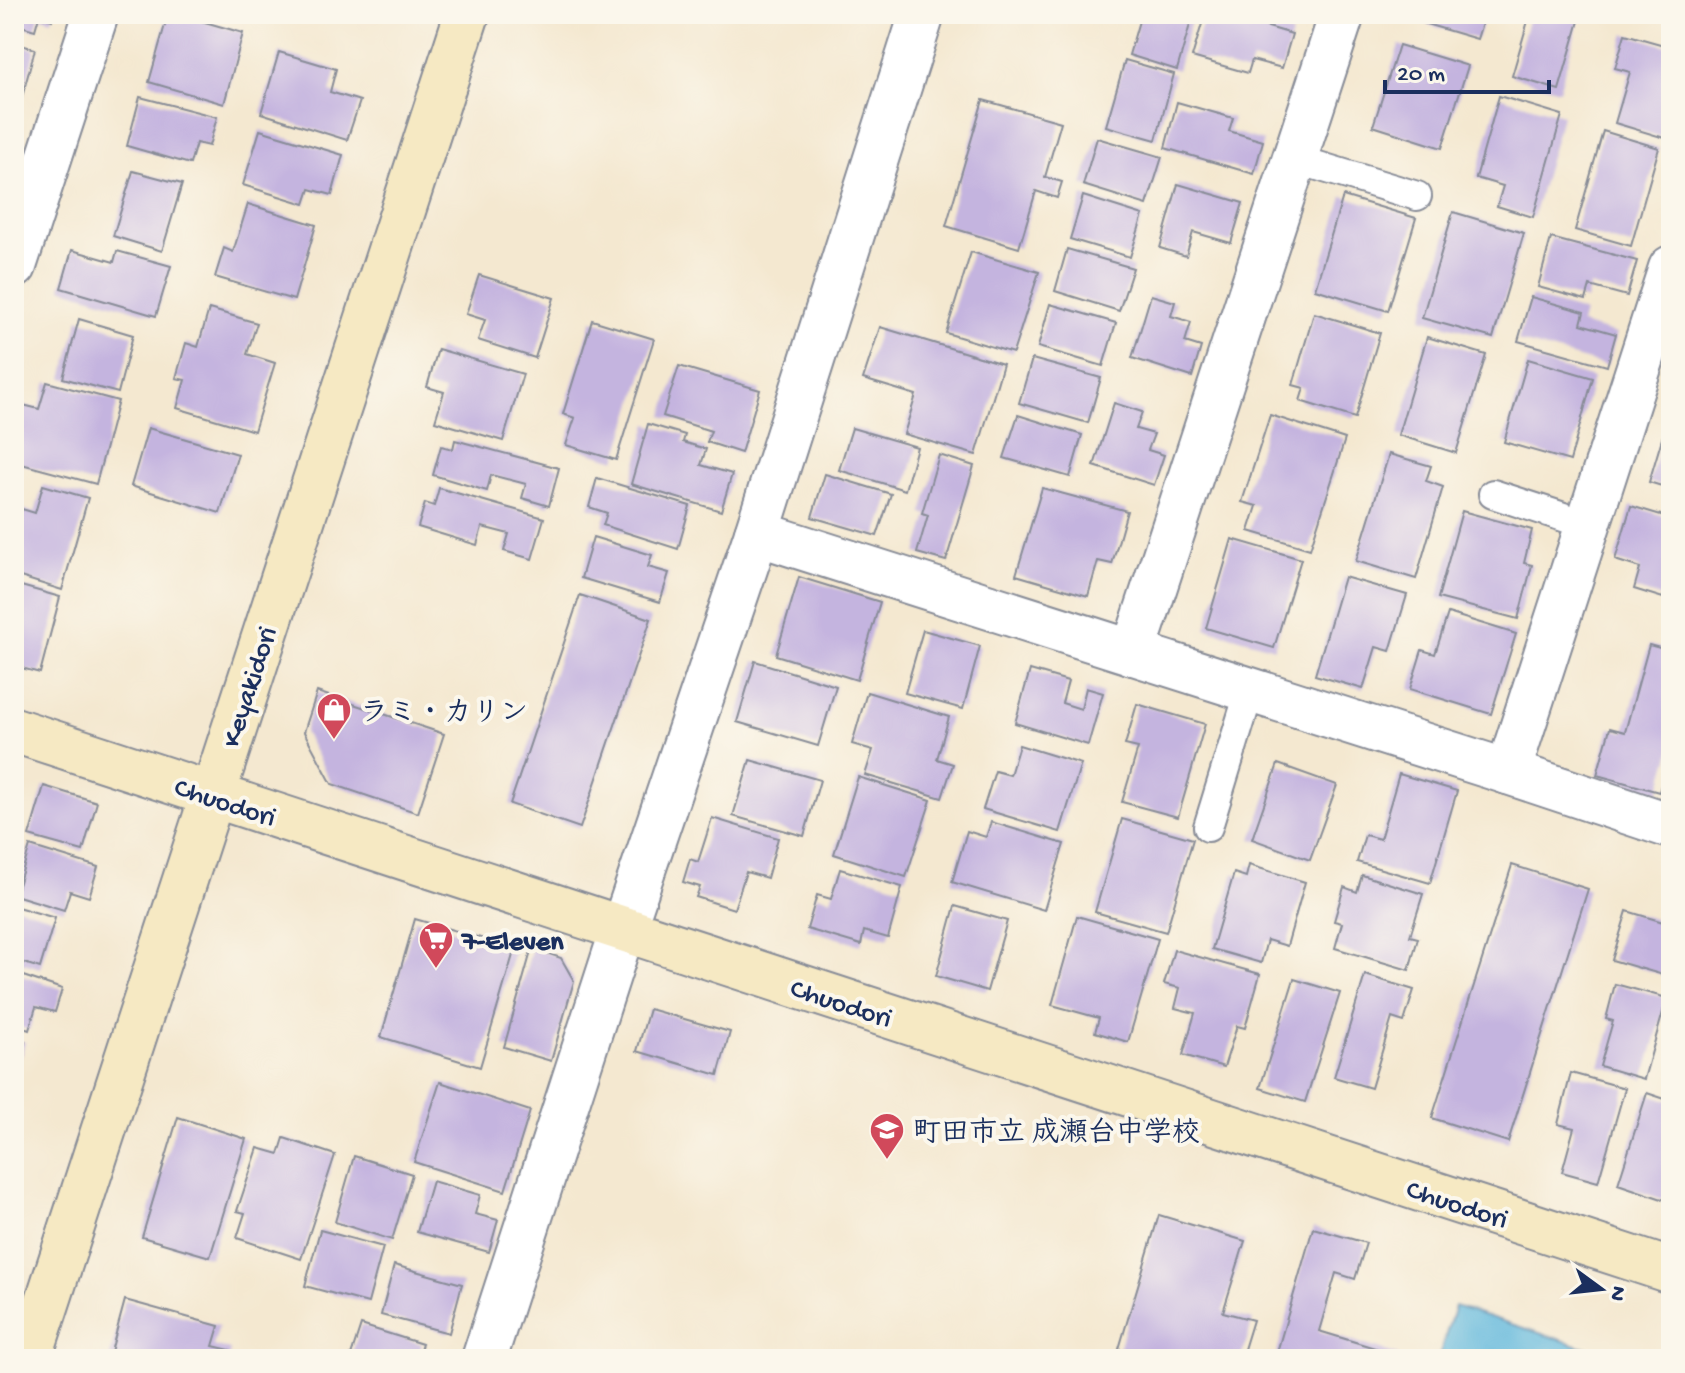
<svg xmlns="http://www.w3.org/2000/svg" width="1685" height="1373" font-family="'Gochi Hand','Klee One',sans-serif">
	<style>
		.water { fill: #5eb7dc; stroke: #3c739d; stroke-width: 2 }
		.building { fill: #c4b4df }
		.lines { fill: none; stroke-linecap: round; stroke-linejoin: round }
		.lane-casing { stroke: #888c97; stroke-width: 32 }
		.street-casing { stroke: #888c97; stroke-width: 48 }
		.secondary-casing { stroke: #888c97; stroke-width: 48 }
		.lane { stroke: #fff; stroke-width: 28 }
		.street { stroke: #fff; stroke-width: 44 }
		.secondary { stroke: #f6e9c3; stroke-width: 44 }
		.labels { text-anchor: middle; stroke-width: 8; stroke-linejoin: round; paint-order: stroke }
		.street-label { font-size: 28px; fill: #1b2f5e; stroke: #fbf7ec }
		.poi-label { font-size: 28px; font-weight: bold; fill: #1b2f5e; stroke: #fbf7ec; text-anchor: start }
	</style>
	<rect width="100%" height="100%" fill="#fbf7ec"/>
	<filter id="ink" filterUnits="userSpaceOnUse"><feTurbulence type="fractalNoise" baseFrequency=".0125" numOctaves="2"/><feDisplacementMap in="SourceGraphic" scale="16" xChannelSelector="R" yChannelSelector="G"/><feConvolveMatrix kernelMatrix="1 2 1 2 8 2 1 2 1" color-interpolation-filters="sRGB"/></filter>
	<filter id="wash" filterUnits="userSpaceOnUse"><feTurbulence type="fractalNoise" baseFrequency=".006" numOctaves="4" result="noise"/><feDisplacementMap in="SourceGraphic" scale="32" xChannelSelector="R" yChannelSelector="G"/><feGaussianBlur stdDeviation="1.8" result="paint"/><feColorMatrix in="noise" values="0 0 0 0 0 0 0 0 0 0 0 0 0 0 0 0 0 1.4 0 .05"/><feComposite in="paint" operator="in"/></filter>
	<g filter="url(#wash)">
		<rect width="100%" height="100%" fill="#f4e8d0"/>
		<polygon class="water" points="1455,1306 1621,1359 1438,1359"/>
		<g id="blocks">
			<g class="building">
				<polygon points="14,14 53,14 52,20 39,16 35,30 14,24"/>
				<polygon points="168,14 177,14 243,33 224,104 149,82"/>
				<polygon points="1141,14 1193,14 1177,70 1129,55"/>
				<polygon points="1205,14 1224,14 1292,34 1282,68 1252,60 1248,73 1192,57"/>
				<polygon points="1418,14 1485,14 1477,39 1416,21"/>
				<polygon points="1530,14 1581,14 1559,90 1512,76"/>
				<polygon points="1625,34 1671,47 1671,140 1615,123 1630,72 1615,68"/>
				<polygon points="14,43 35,49 15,123 14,123"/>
				<polygon points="1399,45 1468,66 1442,148 1373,126"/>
				<polygon points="279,52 336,69 330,92 360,101 347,140 261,113"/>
				<polygon points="1125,60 1174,74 1156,140 1106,126"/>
				<polygon points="1499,96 1562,115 1533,217 1497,206 1503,186 1476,178"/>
				<polygon points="140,97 217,117 209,146 196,143 190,164 127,146"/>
				<polygon points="983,100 1061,122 1045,177 1062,182 1057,198 1036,191 1019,248 946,226"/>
				<polygon points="1177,102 1233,118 1229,131 1263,141 1254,174 1165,148"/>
				<polygon points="260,130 343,155 332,195 310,189 305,204 243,185"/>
				<polygon points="1603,131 1659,148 1631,246 1575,230"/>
				<polygon points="1097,138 1162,157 1147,205 1083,185"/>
				<polygon points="133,171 182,184 162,251 113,236"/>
				<polygon points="1178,184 1243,203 1231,243 1193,232 1186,256 1160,248"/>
				<polygon points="1083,196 1143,215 1130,257 1070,239"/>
				<polygon points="1343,196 1416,218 1388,311 1315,289"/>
				<polygon points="248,204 316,225 294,300 215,277 224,248 233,252"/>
				<polygon points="1453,212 1524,233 1493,338 1422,318"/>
				<polygon points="1551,238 1637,261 1627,296 1590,286 1586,300 1538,287"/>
				<polygon points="1067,249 1133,268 1119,311 1055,291"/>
				<polygon points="72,250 114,262 117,251 171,266 156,316 61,288"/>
				<polygon points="971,252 1039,272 1013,353 946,333"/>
				<polygon points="479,275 554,298 535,358 478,340 485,320 466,314"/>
				<polygon points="1151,295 1175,302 1171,316 1191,322 1185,342 1201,347 1192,377 1132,358"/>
				<polygon points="1531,297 1584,312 1581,324 1616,334 1607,366 1518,341"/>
				<polygon points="1050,304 1116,323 1103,366 1038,347"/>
				<polygon points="209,309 257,323 247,354 275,363 254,431 177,408 185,380 176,378 186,343 198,347"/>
				<polygon points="1314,313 1380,333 1355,418 1300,401 1304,388 1293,385"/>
				<polygon points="79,319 133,335 118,393 63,378"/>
				<polygon points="592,320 654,339 616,460 566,445 575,418 563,414"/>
				<polygon points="880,327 1003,364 976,455 904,434 916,395 863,379"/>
				<polygon points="1427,337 1486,355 1456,453 1398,435"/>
				<polygon points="438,349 523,374 503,441 435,421 444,392 427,387"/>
				<polygon points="1032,359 1101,378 1088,423 1019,403"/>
				<polygon points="1528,359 1593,378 1570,461 1504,442"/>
				<polygon points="679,366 760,390 741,453 707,442 711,431 663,416"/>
				<polygon points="47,382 118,401 96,484 14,462 14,440 23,405 39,409"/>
				<polygon points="1114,403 1142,412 1136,429 1154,434 1148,450 1164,455 1154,485 1094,466"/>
				<polygon points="1670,412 1671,412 1671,489 1649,482"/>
				<polygon points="1018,415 1082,435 1070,477 1004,458"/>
				<polygon points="1270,415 1345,439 1310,549 1249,531 1257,506 1242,502"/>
				<polygon points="648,424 685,435 683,442 706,449 701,465 732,474 721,511 631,484"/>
				<polygon points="148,428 238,454 220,513 131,486"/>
				<polygon points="852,428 917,447 905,490 839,470"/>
				<polygon points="455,440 559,468 549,506 522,498 526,484 491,475 487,491 433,475 441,446 453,449"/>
				<polygon points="1389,454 1431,466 1426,481 1443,487 1416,579 1356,561"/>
				<polygon points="939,455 974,466 946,561 917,553 928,515 922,513"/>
				<polygon points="825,474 891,494 877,536 812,517"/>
				<polygon points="597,478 690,506 678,549 603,525 607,513 589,507"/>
				<polygon points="43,485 88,498 62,590 14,575 14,538 22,509 35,513"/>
				<polygon points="439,488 544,518 532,559 504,551 509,534 482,527 477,545 418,527 425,503 434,506"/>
				<polygon points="1042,488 1127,511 1112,564 1098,561 1088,596 1016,575"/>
				<polygon points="1631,506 1671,518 1671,571 1663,598 1634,589 1640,568 1615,560"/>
				<polygon points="1462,511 1532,530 1524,563 1532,565 1518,619 1438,598"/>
				<polygon points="593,537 652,555 648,567 669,573 660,602 581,578"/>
				<polygon points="1232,539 1301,559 1274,648 1206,628"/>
				<polygon points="799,577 880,602 857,680 776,655"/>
				<polygon points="1344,577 1407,595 1390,651 1376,647 1363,689 1315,675"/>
				<polygon points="14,584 60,597 40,673 14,666"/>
				<polygon points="580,595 651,619 580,828 510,804"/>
				<polygon points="1448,613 1516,634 1491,714 1410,689 1422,650 1435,654"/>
				<polygon points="923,630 980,646 963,709 905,693"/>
				<polygon points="1649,645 1671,651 1671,751 1659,792 1597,775 1610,728 1625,732"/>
				<polygon points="755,661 836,686 818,746 737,722"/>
				<polygon points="1030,670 1068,681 1062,703 1081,709 1086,688 1103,693 1088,745 1015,723"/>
				<polygon points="317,692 444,734 418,813 332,784 304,732"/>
				<polygon points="867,692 949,717 937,759 953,764 942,798 865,775 873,750 852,744"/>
				<polygon points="1137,704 1205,724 1178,817 1122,802 1138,748 1125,745"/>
				<polygon points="1019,745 1081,764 1060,832 983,809 995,771 1010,775"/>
				<polygon points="750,760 820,780 804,836 733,816"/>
				<polygon points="1278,764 1337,785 1310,860 1252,839"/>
				<polygon points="1399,774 1457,791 1430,883 1357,862 1365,835 1380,839"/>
				<polygon points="858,777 931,800 906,877 834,854"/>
				<polygon points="44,786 97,802 83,851 29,836"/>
				<polygon points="712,818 778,838 767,878 746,872 734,909 696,897 700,887 683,882 690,859 698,862"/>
				<polygon points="1122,819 1193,839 1166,932 1095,912"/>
				<polygon points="991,822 1064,844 1044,910 952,882 967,831 986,837"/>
				<polygon points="30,846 98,867 89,897 70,891 64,910 15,895"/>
				<polygon points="1249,865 1305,882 1287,946 1267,940 1261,963 1212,949 1234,873 1246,877"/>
				<polygon points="1512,865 1588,889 1508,1142 1432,1118"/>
				<polygon points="840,869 902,887 888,938 864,931 861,945 807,929 817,895 831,899"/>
				<polygon points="1362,875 1423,894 1410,936 1418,938 1409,970 1335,948 1342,923 1334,921 1344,887 1357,892"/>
				<polygon points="14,906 55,918 40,968 14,960"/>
				<polygon points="955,906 1007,921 987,991 936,976"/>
				<polygon points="1668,907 1671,908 1670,977 1612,960 1627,911 1663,922"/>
				<polygon points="1077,916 1158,939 1128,1042 1095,1032 1099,1018 1052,1005"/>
				<polygon points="415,919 515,948 480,1067 381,1037"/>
				<polygon points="532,948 561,958 574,981 551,1061 504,1047"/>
				<polygon points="1174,950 1260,974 1245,1028 1237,1026 1224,1067 1183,1055 1195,1013 1175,1008 1180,988 1164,984"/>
				<polygon points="14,973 62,989 55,1012 36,1007 29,1030 14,1025"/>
				<polygon points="1365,975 1414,990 1404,1022 1392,1018 1371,1088 1334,1077"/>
				<polygon points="1294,979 1340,993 1305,1102 1260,1088"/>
				<polygon points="1615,984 1667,998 1644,1079 1600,1066 1613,1021 1606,1019"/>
				<polygon points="649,1009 730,1032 718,1075 637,1051"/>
				<polygon points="14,1039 25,1042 15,1077 14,1077"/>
				<polygon points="1571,1073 1625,1088 1598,1182 1562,1172 1574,1128 1558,1124"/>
				<polygon points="440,1082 530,1111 505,1191 414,1162"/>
				<polygon points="1647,1093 1671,1101 1671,1202 1618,1184"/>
				<polygon points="178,1117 246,1139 210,1257 142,1237"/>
				<polygon points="284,1138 335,1155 301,1259 237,1238 245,1213 237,1211 258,1148 279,1154"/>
				<polygon points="354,1156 412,1174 392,1240 335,1222"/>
				<polygon points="432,1181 480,1195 475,1214 498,1220 489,1252 417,1232"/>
				<polygon points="1159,1215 1245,1241 1223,1312 1253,1320 1241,1359 1116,1359"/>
				<polygon points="1313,1228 1366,1243 1355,1279 1336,1273 1319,1331 1398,1355 1397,1359 1275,1359"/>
				<polygon points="320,1230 383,1247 368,1303 305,1286"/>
				<polygon points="394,1265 462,1284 449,1333 381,1315"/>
				<polygon points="125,1300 219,1326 213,1346 230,1350 228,1359 109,1359"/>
				<polygon points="361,1325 422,1344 417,1359 350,1359"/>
			</g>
		</g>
	</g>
	<g filter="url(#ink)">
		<use href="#blocks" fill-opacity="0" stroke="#888c97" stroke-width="2"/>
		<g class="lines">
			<defs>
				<g id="lane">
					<polyline points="1295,159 1417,196"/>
					<polyline points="1493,494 1588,525"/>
					<polyline points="1208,827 1250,690"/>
				</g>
				<g id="street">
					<polyline points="14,266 96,14"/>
					<polyline points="757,533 1508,772 1671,826"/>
					<polyline points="1133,653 1342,14"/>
					<polyline points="1508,772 1671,268"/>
					<polyline points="484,1359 623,929 757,533 922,14"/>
				</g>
				<g id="secondary">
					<polyline points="14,730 1671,1271"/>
					<polyline points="29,1359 467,14"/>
				</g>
			</defs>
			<use href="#lane" class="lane-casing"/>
			<use href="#street" class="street-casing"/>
			<use href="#secondary" class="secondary-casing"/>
			<use href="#lane" class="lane"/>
			<use href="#street" class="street"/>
			<use href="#secondary" class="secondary"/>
		</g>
	</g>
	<defs>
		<symbol id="shop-pin" viewBox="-11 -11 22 30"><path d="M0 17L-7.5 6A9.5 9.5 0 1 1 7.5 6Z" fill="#d1495b" stroke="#fbf7ec"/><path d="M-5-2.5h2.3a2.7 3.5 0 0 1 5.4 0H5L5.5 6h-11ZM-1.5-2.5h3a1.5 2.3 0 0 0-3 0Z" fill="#fff"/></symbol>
		<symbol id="supermarket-pin" viewBox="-11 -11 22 30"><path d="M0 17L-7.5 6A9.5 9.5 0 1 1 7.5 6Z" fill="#d1495b" stroke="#fbf7ec"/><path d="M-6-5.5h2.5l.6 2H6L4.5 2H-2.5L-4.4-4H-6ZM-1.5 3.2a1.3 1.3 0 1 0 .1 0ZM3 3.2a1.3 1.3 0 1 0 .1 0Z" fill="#fff"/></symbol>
		<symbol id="school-pin" viewBox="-11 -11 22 30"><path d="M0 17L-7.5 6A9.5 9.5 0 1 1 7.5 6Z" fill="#d1495b" stroke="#fbf7ec"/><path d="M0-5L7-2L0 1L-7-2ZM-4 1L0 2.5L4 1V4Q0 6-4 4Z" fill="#fff"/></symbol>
	</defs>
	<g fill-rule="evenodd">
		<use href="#shop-pin" x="314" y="690" width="40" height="54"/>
		<use href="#supermarket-pin" x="416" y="919" width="40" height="54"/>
		<use href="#school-pin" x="867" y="1110" width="40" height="54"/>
	</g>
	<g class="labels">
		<g class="street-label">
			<text transform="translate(247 686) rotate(-72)" y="10">Keyakidori</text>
			<text transform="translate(226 800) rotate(18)" y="10">Chuodori</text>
			<text transform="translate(842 1001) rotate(18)" y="10">Chuodori</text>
			<text transform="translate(1458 1202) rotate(18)" y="10">Chuodori</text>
		</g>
		<g class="poi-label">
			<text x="360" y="720">ラミ・カリン</text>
			<text x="462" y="949">7-Eleven</text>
			<text x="913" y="1140">町田市立 成瀬台中学校</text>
		</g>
	</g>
	<rect width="1685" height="1373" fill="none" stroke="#fbf7ec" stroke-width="48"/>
	<g transform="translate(1601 1289) rotate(105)" stroke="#fbf7ec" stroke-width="6" paint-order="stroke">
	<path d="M0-6L14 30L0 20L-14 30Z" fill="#1b2f5e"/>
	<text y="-12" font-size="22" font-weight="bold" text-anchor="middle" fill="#1b2f5e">N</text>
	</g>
	<path d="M1385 80v12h164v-12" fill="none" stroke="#1b2f5e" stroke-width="4"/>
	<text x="1397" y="80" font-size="24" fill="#1b2f5e" stroke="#fbf7ec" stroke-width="6" paint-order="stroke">20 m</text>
</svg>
